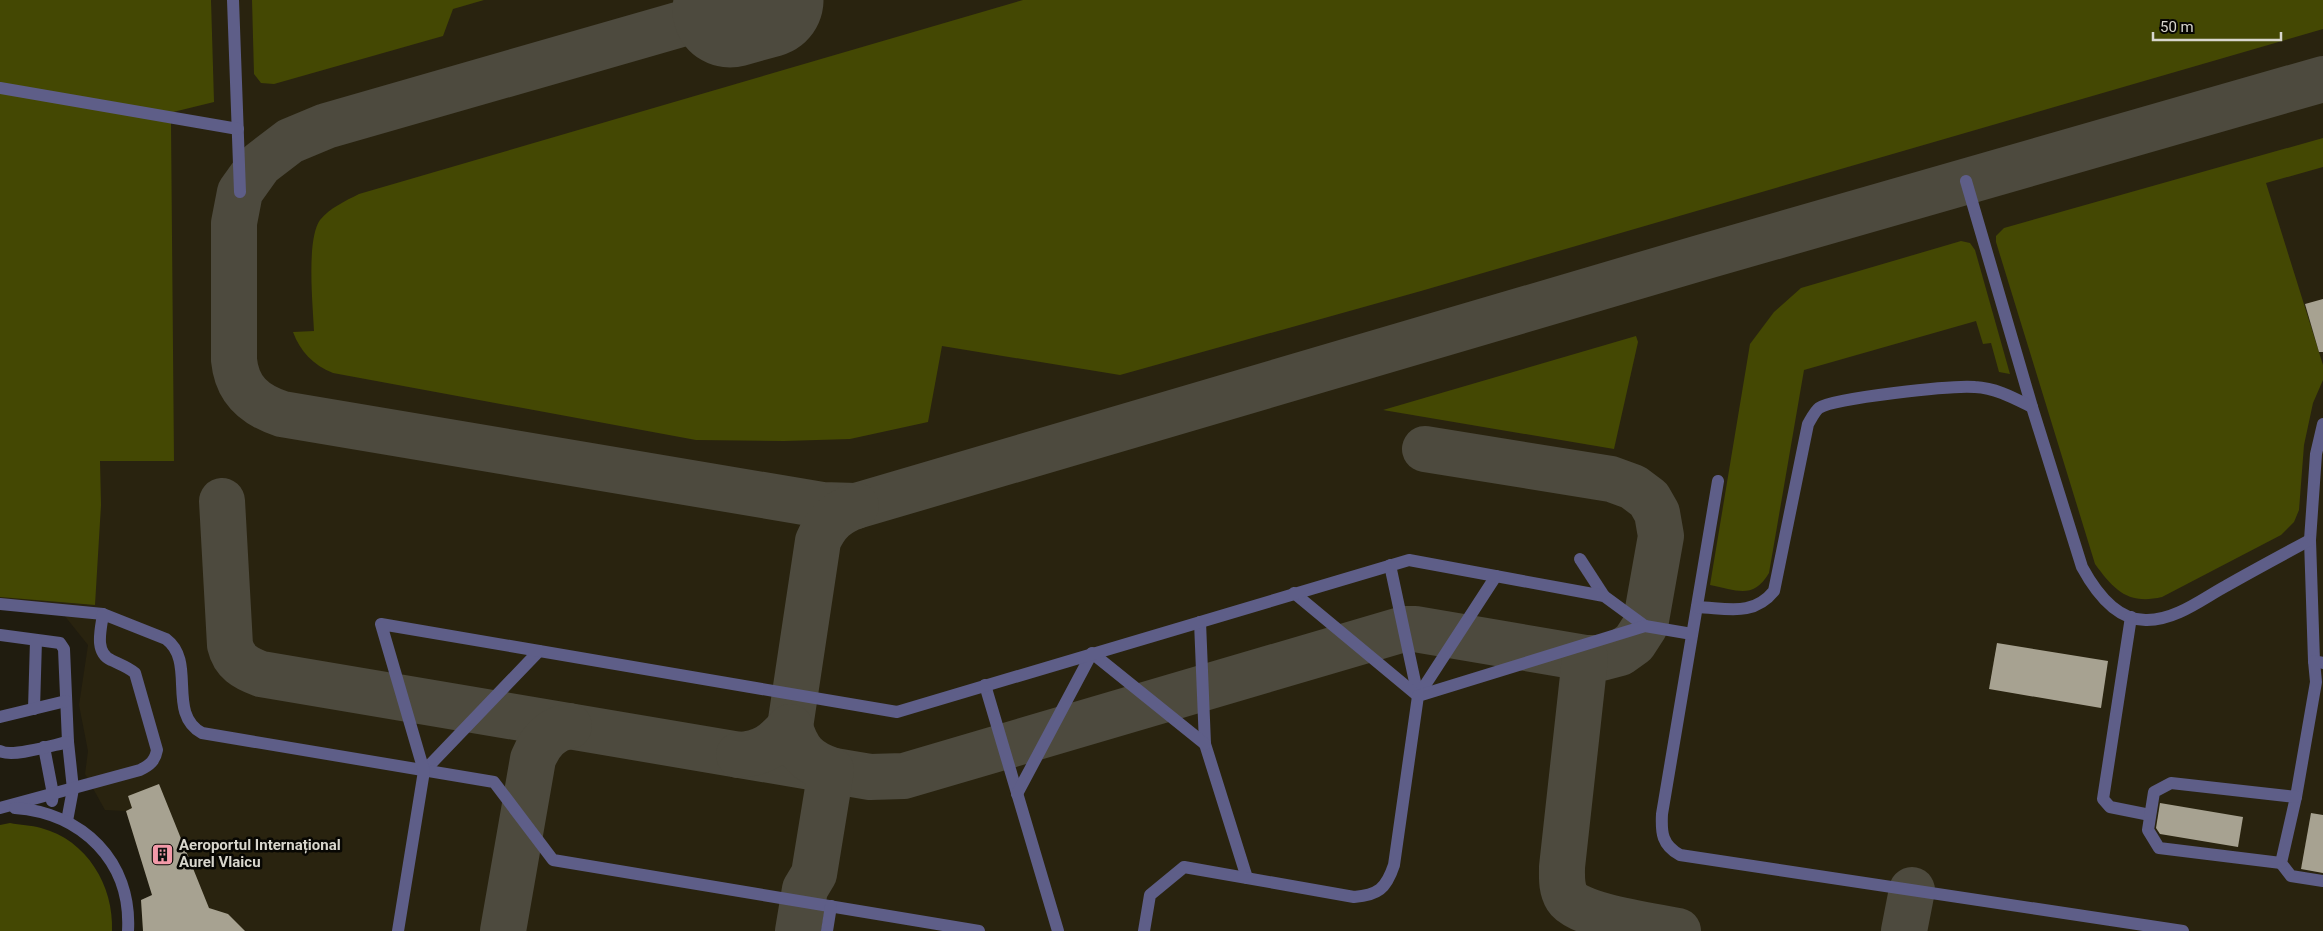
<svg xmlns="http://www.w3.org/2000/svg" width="2323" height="931" font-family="Roboto,sans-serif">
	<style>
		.built { fill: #29230f }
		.green { fill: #444803 }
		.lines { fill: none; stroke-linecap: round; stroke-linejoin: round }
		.taxiway { stroke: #4d4a3e; stroke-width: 46 }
		.runway { stroke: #4d4a3e; stroke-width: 115 }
		.building { fill: #a7a291 }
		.minor { stroke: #5e5e88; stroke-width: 12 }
		.labels { text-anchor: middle; stroke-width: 5; stroke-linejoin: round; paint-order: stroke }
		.poi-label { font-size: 15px; font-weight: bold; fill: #d8d6cd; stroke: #080703; text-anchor: start }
	</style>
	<rect width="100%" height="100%" fill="#201c0f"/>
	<polygon class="built" points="0,0 2323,0 2323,931 143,931 141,900 148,897 156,907 126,811 105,810 85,774 88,751 79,705 88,645 64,615 0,609"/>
	<g class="green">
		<polygon points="0,0 211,0 214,102 165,114 0,85"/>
		<polygon points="252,0 484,0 453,9 443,36 274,84 261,83 254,74"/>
		<path d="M1023,0H2323V29L1421,291L1120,375L942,346L928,422L850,439L784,441L696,440L333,373C313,365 300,351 293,332L314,331C313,306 306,240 320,220C330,208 345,201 359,194Z"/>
		<polygon points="0,92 171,123 174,461 100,461 101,505 95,605 0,597"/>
		<path d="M2323,138V167L2266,183L2323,365V380L2313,403L2304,445L2299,510L2294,522L2281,535L2162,597C2128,605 2114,590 2095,564L1996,242V236L2004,228Z"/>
		<path d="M1961,241L1970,243L1975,250L2010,374L1999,372L1991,343L1983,344L1976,321L1804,370L1769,573C1753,600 1737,590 1710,585L1750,344L1774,312L1801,288Z"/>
		<polygon points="1636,336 1638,342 1614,449 1383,410"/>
		<path d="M10,823C20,825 31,825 41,828C87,840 114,886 112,931H0V825Z"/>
	</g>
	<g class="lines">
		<g class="taxiway">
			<path d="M730,10L326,126L290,141L260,164L240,192L234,223V360C237,390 254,405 282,414L822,505L856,506L1703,257L2323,79"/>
			<path d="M222,501L230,645C234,662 245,668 261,674L870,777L904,776L1404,629H1415L1585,658H1601L1620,653L1634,643L1645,626L1661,536L1657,513L1649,499L1633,487L1611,479L1425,449"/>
			<path d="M1585,658L1562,867C1562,878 1561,888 1567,898C1578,916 1655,926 1678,931"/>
			<path d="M790,727L818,541C826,523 837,512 856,506"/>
			<path d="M739,755C764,753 774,745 790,727C797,751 807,762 831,770L814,874L805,889L798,931"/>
			<path d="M503,931L533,759C540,742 550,730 569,726"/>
			<polyline points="1904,931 1912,890"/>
		</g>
		<polyline class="runway" points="730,10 766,0"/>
	</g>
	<g class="building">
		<polygon points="2323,299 2323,352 2319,352 2305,304"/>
		<polygon points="1997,643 2108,661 2101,708 1989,689"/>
		<polygon points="159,784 209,908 228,914 245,931 143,931 141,900 152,895 126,811 132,808 128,796"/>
		<polygon points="2160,803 2243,817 2238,847 2160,834 2156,828"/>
		<polygon points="2311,813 2323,815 2323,873 2301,869"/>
	</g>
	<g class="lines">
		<g class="minor">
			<polyline points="233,0 240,192"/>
			<polyline points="0,88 238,129"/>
			<polyline points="1966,181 2032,407"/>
			<polyline points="2323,424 2316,454 2310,540 2314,661 2323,663"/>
			<path d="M1718,481L1662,814C1661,833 1662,845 1680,855L2183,931"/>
			<polyline points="1580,559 1604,596"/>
			<polyline points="1390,565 1418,696"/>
			<polyline points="1294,593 1418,696"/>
			<polyline points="0,604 103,614"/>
			<path d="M1697,607C1727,608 1753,617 1774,591L1808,424C1811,419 1815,411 1819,408C1834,398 1953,385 1975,387C1996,388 2014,398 2032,407L2082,567C2095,591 2116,621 2147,620C2176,620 2202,599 2226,586C2254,570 2282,555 2310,540"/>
			<polyline points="2131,617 2103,799 2110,807 2150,815"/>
			<polyline points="1200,622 1205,744 1247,878"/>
			<polyline points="0,635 60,643 64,649 68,742 73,789 67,821"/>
			<polyline points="2314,661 2316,682 2296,797 2281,863 2291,876 2323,881"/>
			<polyline points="985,685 1058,931"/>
			<polyline points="1418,696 1496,576"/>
			<polyline points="34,709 36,640"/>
			<polyline points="0,717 66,701"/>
			<polyline points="44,747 53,794 52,801"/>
			<path d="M0,751C12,758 53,745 68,742"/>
			<polyline points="424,771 539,651"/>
			<polyline points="1017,794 1092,653 1205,744"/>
			<path d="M0,808L140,770C150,765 155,761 157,750L135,673C128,667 119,664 111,660C94,652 101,629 103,614L166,639C197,662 166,713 202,733L494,782L553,860L979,931"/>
			<path d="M15,808C82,813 132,861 128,931"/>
			<polyline points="2281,863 2159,848 2148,830 2154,792 2171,783 2296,797"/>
			<polyline points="398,931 424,771 381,624 897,712 1409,560 1604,596 1645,626"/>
			<polyline points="827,931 831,906"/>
			<path d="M1144,931L1150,895L1184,867L1354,897C1378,895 1386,889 1394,865L1418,696L1645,626L1692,634"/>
		</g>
	</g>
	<defs>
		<symbol id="building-square" viewBox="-11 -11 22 22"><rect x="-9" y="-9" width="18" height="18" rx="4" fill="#f39aa9" stroke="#080703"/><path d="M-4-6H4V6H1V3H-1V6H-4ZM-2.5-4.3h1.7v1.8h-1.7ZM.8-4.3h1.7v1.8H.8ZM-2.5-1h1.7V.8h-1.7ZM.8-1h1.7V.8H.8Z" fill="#111"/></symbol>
	</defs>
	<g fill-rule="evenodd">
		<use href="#building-square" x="150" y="842" width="25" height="25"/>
	</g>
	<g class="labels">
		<g class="poi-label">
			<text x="179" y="850">Aeroportul Internațional<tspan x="179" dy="17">Aurel Vlaicu</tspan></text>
		</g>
	</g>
	<path d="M2153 32v8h128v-8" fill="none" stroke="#d8d6cd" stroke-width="2.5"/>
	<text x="2160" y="32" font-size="15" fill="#d8d6cd" stroke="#080703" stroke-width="4" paint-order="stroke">50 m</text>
</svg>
